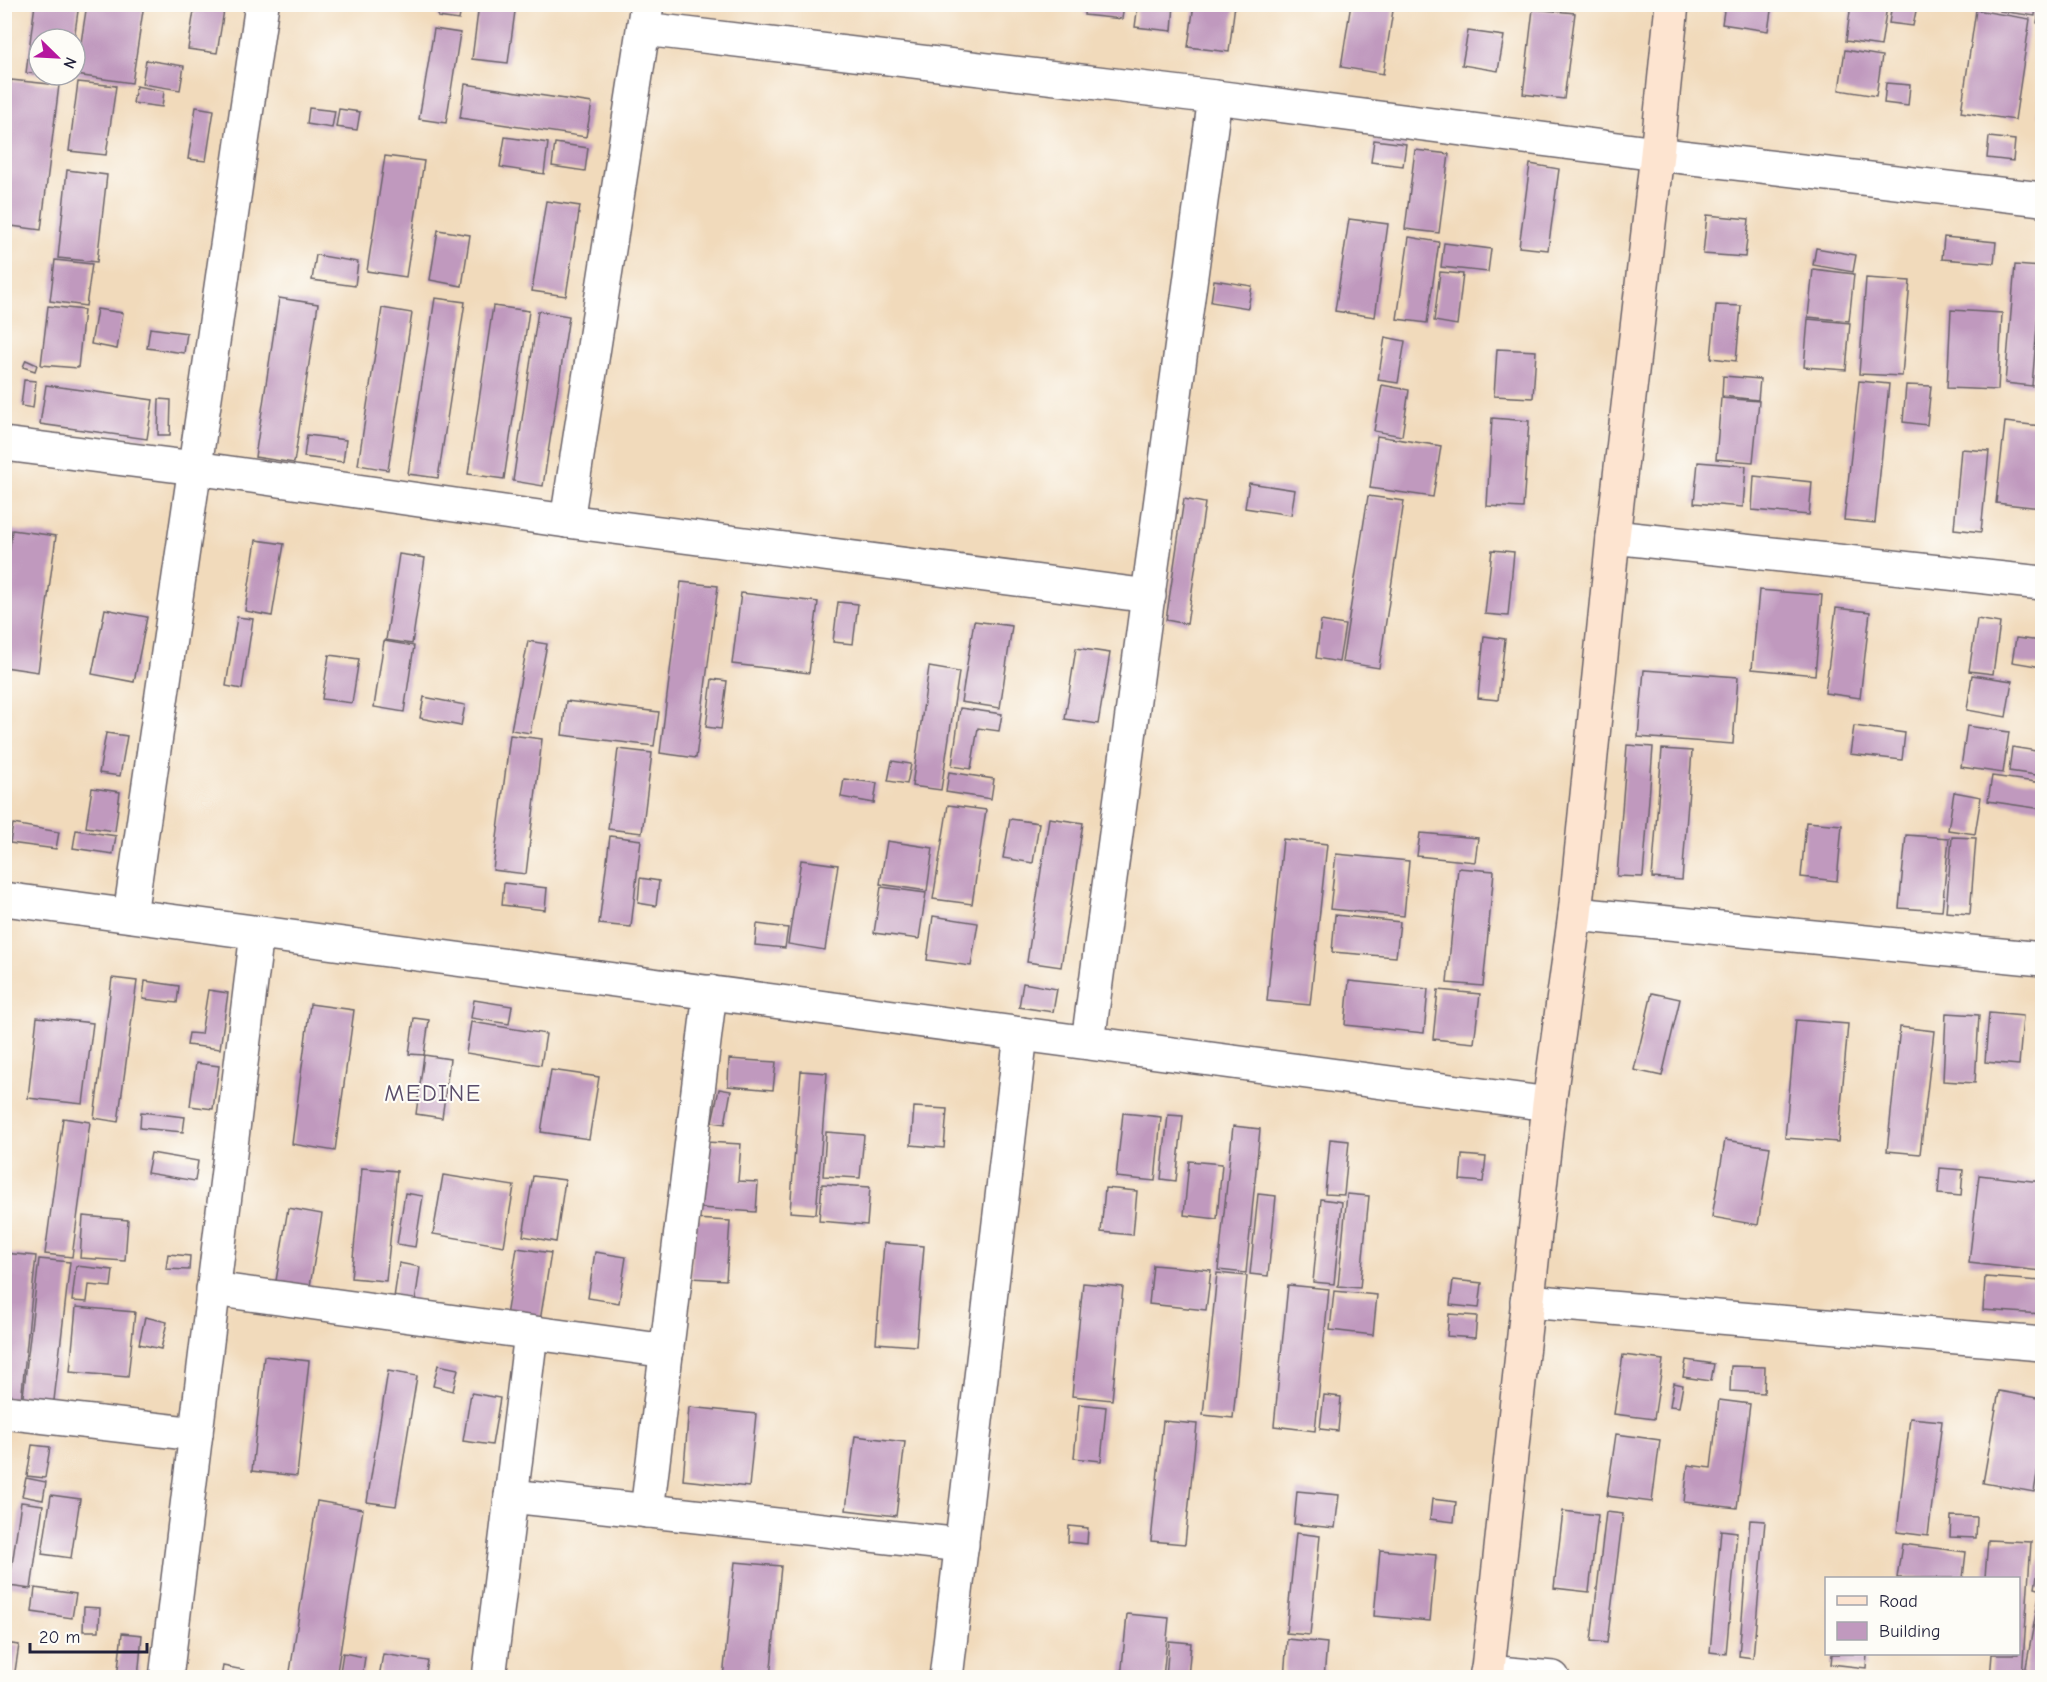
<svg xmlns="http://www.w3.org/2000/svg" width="2047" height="1682" font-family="'Comic Neue',sans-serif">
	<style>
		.building { fill: #c099be }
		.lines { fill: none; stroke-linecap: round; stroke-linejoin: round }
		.street-casing { stroke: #6a6268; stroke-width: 36 }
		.secondary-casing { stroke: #6a6268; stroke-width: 36 }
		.street { stroke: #fff; stroke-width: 33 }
		.secondary { stroke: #fde4d0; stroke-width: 33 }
		.labels { text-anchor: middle; stroke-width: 4.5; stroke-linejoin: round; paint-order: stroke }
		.quarter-label { font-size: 24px; letter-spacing: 1.5px; fill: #594c69; stroke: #fdfcf7 }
	</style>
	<rect width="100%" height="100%" fill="#fdfcf7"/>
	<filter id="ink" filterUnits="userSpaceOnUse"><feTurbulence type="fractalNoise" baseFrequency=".0167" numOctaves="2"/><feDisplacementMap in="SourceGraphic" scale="12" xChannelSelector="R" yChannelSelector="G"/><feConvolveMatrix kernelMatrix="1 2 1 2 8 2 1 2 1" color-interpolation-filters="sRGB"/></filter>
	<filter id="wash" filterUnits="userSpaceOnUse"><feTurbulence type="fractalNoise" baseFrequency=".008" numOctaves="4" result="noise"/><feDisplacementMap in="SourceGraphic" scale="24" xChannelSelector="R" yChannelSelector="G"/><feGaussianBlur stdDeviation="1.35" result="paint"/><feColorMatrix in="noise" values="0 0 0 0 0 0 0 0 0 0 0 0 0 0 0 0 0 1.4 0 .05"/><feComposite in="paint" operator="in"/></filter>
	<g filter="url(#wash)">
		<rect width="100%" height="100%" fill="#f1dabb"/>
		<g id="blocks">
			<g class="building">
				<polygon points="35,4 79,4 74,39 39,39 39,74 26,73"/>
				<polygon points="87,4 144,4 132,83 76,75"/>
				<polygon points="165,4 187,4 186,10 165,7"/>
				<polygon points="195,4 225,4 217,53 188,49"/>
				<polygon points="440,4 462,4 459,20 438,17"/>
				<polygon points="479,4 516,4 508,63 472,59"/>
				<polygon points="1085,4 1124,4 1122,19 1084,15"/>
				<polygon points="1138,4 1174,4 1172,31 1135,27"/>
				<polygon points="1194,4 1235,4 1229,52 1188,47"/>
				<polygon points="1351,4 1394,4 1383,74 1341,67"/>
				<polygon points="1725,4 1772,4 1768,31 1722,24"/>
				<polygon points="1851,4 1887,6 1881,46 1846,41"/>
				<polygon points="1892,4 1917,6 1913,26 1889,23"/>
				<polygon points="2001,4 2036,4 2035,16 2000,11"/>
				<polygon points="2040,4 2042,4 2042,24 2037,23"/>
				<polygon points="1533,9 1575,13 1564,99 1523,94"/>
				<polygon points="1976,10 2030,19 2015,120 1961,112"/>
				<polygon points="434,29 460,33 446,123 419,119"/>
				<polygon points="1468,31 1504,36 1498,71 1462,65"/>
				<polygon points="1845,50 1882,56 1876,96 1839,90"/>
				<polygon points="146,60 184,66 180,90 142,84"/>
				<polygon points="55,75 70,75 69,78"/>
				<polygon points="11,80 59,85 41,230 4,225 4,134"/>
				<polygon points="2041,80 2042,80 2042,116 2038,116"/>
				<polygon points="78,82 116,86 106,155 69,151"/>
				<polygon points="1886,83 1910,85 1908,106 1884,103"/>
				<polygon points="465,84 592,103 586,137 460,118"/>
				<polygon points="136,86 164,91 162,107 133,103"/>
				<polygon points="196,107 214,110 206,161 188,159"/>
				<polygon points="309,108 335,111 332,128 307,124"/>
				<polygon points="339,109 360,112 357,130 336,127"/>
				<polygon points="505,137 548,143 544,174 500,167"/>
				<polygon points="1989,137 2015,140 2013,161 1987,158"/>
				<polygon points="1374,140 1406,144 1403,166 1371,162"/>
				<polygon points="555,143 588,148 585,171 552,166"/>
				<polygon points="1415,150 1449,154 1439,233 1405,229"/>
				<polygon points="385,156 424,161 406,277 367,271"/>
				<polygon points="1530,164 1559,169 1548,250 1519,247"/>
				<polygon points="67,170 107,175 97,262 58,258"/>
				<polygon points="546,201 580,206 566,296 532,291"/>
				<polygon points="1707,215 1749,219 1745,257 1703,254"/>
				<polygon points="1349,219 1388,224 1375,317 1335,311"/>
				<polygon points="438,230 470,235 462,286 430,280"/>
				<polygon points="1409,237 1439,242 1427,323 1397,319"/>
				<polygon points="1944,237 1996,242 1994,263 1942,259"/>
				<polygon points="1444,243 1491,249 1488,272 1441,267"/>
				<polygon points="1816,248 1856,255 1853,272 1813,265"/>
				<polygon points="316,255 358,262 355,286 312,280"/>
				<polygon points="55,260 92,264 86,306 50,301"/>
				<polygon points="2015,265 2042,267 2032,386 2005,383"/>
				<polygon points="1813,269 1854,274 1849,321 1808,317"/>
				<polygon points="1440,272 1463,274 1457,325 1434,321"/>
				<polygon points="1866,278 1910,281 1902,376 1859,374"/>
				<polygon points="1214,280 1252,286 1248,308 1211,302"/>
				<polygon points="279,298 318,304 294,463 255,457"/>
				<polygon points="435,298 465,302 438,478 408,474"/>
				<polygon points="1716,305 1741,306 1736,361 1711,358"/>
				<polygon points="48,306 84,310 78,368 41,365"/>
				<polygon points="493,306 529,311 504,479 468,474"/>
				<polygon points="382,308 412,313 388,470 358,465"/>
				<polygon points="97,309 123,313 117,349 91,344"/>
				<polygon points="1951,310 2002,313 1998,390 1947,388"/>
				<polygon points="538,311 569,316 543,486 513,481"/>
				<polygon points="1808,319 1850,323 1846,370 1804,367"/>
				<polygon points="150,328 187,333 184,353 147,348"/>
				<polygon points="1385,337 1405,341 1398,383 1378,380"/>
				<polygon points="1497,349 1536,351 1533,398 1494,396"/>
				<polygon points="26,360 37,365 35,371 23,367"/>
				<polygon points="1723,376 1760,379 1758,400 1722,396"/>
				<polygon points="24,380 36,381 33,408 21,406"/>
				<polygon points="1859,381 1889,384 1875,523 1844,520"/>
				<polygon points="46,385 153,400 147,439 40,424"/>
				<polygon points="1382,385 1409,390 1402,436 1374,431"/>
				<polygon points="1906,385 1931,386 1927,425 1903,422"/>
				<polygon points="1721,398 1759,401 1753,462 1716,459"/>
				<polygon points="159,399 171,400 170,435 158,435"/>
				<polygon points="1492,418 1529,421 1523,508 1487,506"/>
				<polygon points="2005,422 2042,426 2042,508 1996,503"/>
				<polygon points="307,435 346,440 343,462 304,457"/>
				<polygon points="1377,436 1441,446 1433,497 1370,488"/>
				<polygon points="1961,449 1989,451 1981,532 1954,529"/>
				<polygon points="1698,462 1746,466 1743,507 1694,503"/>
				<polygon points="1754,476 1812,482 1809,515 1752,510"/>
				<polygon points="1249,483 1295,490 1291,515 1245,508"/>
				<polygon points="1368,496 1404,501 1379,668 1342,662"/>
				<polygon points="1184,499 1205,503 1187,624 1166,620"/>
				<polygon points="12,530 56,536 38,672 5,667 5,587"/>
				<polygon points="256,540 284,544 272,616 245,611"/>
				<polygon points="1492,550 1514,552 1508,616 1485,614"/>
				<polygon points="399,554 425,558 412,644 386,640"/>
				<polygon points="681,582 718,586 696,758 660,753"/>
				<polygon points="1759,590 1822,595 1815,675 1752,669"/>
				<polygon points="741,593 818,602 809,673 732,664"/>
				<polygon points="838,602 858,604 853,644 833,642"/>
				<polygon points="1836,608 1870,612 1860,698 1825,693"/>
				<polygon points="105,609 147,617 134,682 92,674"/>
				<polygon points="237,617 253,619 242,689 226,686"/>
				<polygon points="1977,619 2000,623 1993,674 1969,671"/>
				<polygon points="974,621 1012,626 1000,708 961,702"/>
				<polygon points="1321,621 1345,625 1339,662 1316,658"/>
				<polygon points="1484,636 1505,639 1498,700 1478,698"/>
				<polygon points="2016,638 2042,641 2042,667 2012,662"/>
				<polygon points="384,641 414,646 404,712 374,707"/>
				<polygon points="528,641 547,644 530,733 511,730"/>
				<polygon points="1076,648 1110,653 1098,724 1065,719"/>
				<polygon points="329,655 359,659 352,703 322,699"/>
				<polygon points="929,667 959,672 941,790 912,786"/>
				<polygon points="1644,670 1738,677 1733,744 1638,737"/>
				<polygon points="1972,675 2012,681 2006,717 1967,710"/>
				<polygon points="712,679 727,681 721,729 706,727"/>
				<polygon points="424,697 465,705 461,726 420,718"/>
				<polygon points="566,701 659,712 654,746 562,735"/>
				<polygon points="960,708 1002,714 999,731 978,728 971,769 952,766"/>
				<polygon points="1854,726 1905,733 1902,760 1850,754"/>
				<polygon points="1967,726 2009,732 2003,773 1961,767"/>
				<polygon points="106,733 127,736 120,776 99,773"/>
				<polygon points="510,735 542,739 526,874 493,870"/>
				<polygon points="1627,745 1653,747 1643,877 1617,876"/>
				<polygon points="2012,747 2042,752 2042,776 2009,771"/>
				<polygon points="618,749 652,753 642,833 608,829"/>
				<polygon points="1662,749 1692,751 1682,880 1652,878"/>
				<polygon points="892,761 911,764 907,784 888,781"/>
				<polygon points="949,772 994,779 991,799 946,792"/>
				<polygon points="1992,776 2042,783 2042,809 1988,801"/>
				<polygon points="844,779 877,783 874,803 841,797"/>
				<polygon points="92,788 120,792 115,831 86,827"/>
				<polygon points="1954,792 1981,797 1975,834 1948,830"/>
				<polygon points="948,805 986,810 972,904 933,899"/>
				<polygon points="1049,818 1083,823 1061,967 1027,962"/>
				<polygon points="1010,819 1039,823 1033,863 1003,858"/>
				<polygon points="1806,822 1842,825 1837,881 1801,877"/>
				<polygon points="13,824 59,832 56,849 10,843"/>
				<polygon points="76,830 116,836 113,854 73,848"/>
				<polygon points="1420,833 1478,838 1475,862 1417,856"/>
				<polygon points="1906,835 1949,838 1942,911 1899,908"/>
				<polygon points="610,836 641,840 631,927 599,924"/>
				<polygon points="1952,837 1976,838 1970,914 1946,912"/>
				<polygon points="1283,839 1327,844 1310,1005 1267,1001"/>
				<polygon points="887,841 933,848 927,891 880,884"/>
				<polygon points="1336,854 1409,861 1404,916 1330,909"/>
				<polygon points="801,860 838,865 825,950 788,944"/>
				<polygon points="1458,868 1494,871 1483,986 1447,983"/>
				<polygon points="640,878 659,881 656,906 638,903"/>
				<polygon points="504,883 547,888 545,910 502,905"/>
				<polygon points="881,887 926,893 919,939 874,933"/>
				<polygon points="1335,915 1400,922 1396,957 1332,952"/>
				<polygon points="933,916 978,923 971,966 927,960"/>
				<polygon points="757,924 788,928 785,948 755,945"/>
				<polygon points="112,978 137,981 118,1122 94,1118"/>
				<polygon points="145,981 179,986 177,1003 143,999"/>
				<polygon points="1349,981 1428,989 1424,1033 1345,1025"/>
				<polygon points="1023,983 1057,989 1053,1012 1019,1007"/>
				<polygon points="208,990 228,993 220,1049 187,1045 189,1033 201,1034"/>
				<polygon points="1438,990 1480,994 1474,1043 1433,1039"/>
				<polygon points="1652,993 1680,999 1662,1076 1634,1070"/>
				<polygon points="474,1000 512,1006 509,1024 471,1018"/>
				<polygon points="310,1004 354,1010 335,1151 292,1144"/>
				<polygon points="1946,1013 1979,1015 1975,1083 1943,1081"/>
				<polygon points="1989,1013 2023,1016 2019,1065 1985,1062"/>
				<polygon points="37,1017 93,1023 83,1104 28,1098"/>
				<polygon points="414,1018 429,1020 424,1055 409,1054"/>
				<polygon points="1796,1020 1848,1024 1838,1142 1785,1138"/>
				<polygon points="471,1022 546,1034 541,1065 466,1053"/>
				<polygon points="1900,1027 1934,1031 1920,1154 1887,1151"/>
				<polygon points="424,1055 450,1059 442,1118 416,1114"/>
				<polygon points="729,1059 776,1062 773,1090 728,1086"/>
				<polygon points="196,1063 219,1066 213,1109 190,1106"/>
				<polygon points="551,1070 599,1077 589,1139 541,1132"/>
				<polygon points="801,1071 827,1073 816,1214 790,1212"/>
				<polygon points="719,1089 731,1091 725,1124 712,1122"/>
				<polygon points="914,1107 947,1109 944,1148 911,1145"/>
				<polygon points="141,1112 185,1117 183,1132 140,1128"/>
				<polygon points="1123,1113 1161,1117 1155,1181 1116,1177"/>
				<polygon points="1168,1115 1183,1116 1176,1181 1161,1179"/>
				<polygon points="63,1118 90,1122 72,1257 45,1254"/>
				<polygon points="1233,1126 1260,1129 1246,1273 1218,1270"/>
				<polygon points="826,1132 864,1135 860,1178 823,1176"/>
				<polygon points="1330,1139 1349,1141 1344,1195 1325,1194"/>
				<polygon points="1725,1140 1770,1147 1758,1225 1712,1217"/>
				<polygon points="706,1142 741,1144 738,1181 758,1182 756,1212 701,1208"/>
				<polygon points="151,1153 198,1161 195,1181 147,1173"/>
				<polygon points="1462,1155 1486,1157 1483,1182 1460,1180"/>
				<polygon points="1189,1161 1222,1164 1217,1219 1184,1215"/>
				<polygon points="362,1168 397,1171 386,1281 351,1278"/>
				<polygon points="1940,1168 1963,1170 1961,1196 1938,1194"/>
				<polygon points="443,1175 514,1186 504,1246 433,1234"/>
				<polygon points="1979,1175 2042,1182 2042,1271 1969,1263"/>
				<polygon points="533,1176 565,1180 556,1242 523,1236"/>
				<polygon points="822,1184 870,1187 867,1225 819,1221"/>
				<polygon points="1105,1188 1137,1191 1133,1235 1101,1232"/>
				<polygon points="405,1193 423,1196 415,1247 397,1244"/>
				<polygon points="1258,1194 1276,1196 1268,1276 1250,1274"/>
				<polygon points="1347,1194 1369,1196 1360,1288 1338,1286"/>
				<polygon points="1321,1199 1342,1202 1334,1284 1313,1282"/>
				<polygon points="288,1208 322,1214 309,1292 275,1287"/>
				<polygon points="83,1216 128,1220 125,1261 80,1258"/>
				<polygon points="695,1219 730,1221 726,1280 691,1278"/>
				<polygon points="884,1243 924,1246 916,1346 876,1343"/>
				<polygon points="517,1248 551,1253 540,1321 506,1316"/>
				<polygon points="595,1252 626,1257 619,1303 588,1298"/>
				<polygon points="4,1253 36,1256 21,1401 4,1399"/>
				<polygon points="168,1254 190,1256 189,1270 166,1269"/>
				<polygon points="39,1259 70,1262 53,1409 22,1405"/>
				<polygon points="399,1263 420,1267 415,1302 394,1298"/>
				<polygon points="1153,1265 1211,1270 1206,1310 1149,1304"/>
				<polygon points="76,1266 113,1270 111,1287 89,1285 87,1302 72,1301"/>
				<polygon points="1217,1273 1247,1276 1233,1418 1203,1415"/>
				<polygon points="1985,1277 2042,1281 2042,1314 1983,1310"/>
				<polygon points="1453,1280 1482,1283 1479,1308 1450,1305"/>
				<polygon points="1083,1283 1123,1287 1112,1400 1072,1396"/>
				<polygon points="1288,1285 1329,1289 1315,1431 1274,1426"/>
				<polygon points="1334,1291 1377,1295 1373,1335 1330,1330"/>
				<polygon points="76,1307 135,1312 128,1377 70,1372"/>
				<polygon points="1449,1314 1477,1316 1475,1338 1447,1336"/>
				<polygon points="145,1317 167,1322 161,1349 139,1344"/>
				<polygon points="1623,1355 1663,1360 1654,1419 1614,1414"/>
				<polygon points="264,1356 309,1361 297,1476 252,1471"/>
				<polygon points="1686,1360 1714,1364 1711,1381 1683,1377"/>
				<polygon points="438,1365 458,1369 453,1391 433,1386"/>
				<polygon points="1731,1366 1765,1367 1764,1393 1730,1391"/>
				<polygon points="388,1371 417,1376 396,1506 367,1502"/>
				<polygon points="1674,1383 1683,1385 1679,1407 1670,1406"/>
				<polygon points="1999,1391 2042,1399 2042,1445 2034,1492 1983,1483"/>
				<polygon points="471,1393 500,1398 492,1445 463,1441"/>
				<polygon points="1324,1395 1341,1397 1338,1431 1320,1429"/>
				<polygon points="1719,1400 1750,1404 1737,1508 1684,1502 1688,1465 1711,1468"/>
				<polygon points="1079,1404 1106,1407 1101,1461 1074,1458"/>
				<polygon points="689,1407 756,1414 749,1487 683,1480"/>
				<polygon points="1910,1418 1942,1421 1928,1536 1897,1532"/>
				<polygon points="1163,1421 1197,1424 1185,1544 1151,1541"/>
				<polygon points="1616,1434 1660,1440 1652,1502 1607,1496"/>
				<polygon points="855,1436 905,1442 896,1516 846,1510"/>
				<polygon points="32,1445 50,1447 45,1478 27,1476"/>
				<polygon points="26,1478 46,1482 43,1500 22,1496"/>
				<polygon points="1297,1491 1339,1495 1335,1528 1294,1524"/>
				<polygon points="51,1495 80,1499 71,1558 42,1554"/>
				<polygon points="1432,1499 1456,1502 1454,1522 1430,1519"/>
				<polygon points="317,1501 363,1509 336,1678 289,1678"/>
				<polygon points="21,1502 43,1505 31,1589 9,1586"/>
				<polygon points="1563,1511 1598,1515 1589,1592 1554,1588"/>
				<polygon points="1606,1512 1623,1514 1607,1643 1591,1641"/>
				<polygon points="1951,1516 1977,1517 1976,1538 1950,1537"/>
				<polygon points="1750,1520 1765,1521 1753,1658 1739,1656"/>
				<polygon points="1069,1526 1088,1528 1087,1544 1068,1542"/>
				<polygon points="1721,1530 1737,1532 1726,1654 1710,1652"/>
				<polygon points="1296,1533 1320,1536 1310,1635 1286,1633"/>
				<polygon points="1988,1540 2031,1542 2022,1678 1990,1678 1992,1654 2018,1654 2018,1578 1985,1577"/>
				<polygon points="1902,1544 1966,1552 1963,1578 1897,1578"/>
				<polygon points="1380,1550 1436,1555 1430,1621 1374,1616"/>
				<polygon points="2041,1552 2042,1552 2042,1590 2035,1588"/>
				<polygon points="735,1562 781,1566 770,1678 723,1678"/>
				<polygon points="35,1588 76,1594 72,1618 32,1612"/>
				<polygon points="2039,1596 2042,1597 2042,1678 2024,1678"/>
				<polygon points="84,1607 100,1608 99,1631 83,1631"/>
				<polygon points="1127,1614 1169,1618 1163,1678 1121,1678"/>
				<polygon points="122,1633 142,1635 138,1678 117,1678"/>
				<polygon points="1287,1639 1327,1643 1324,1678 1284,1678"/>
				<polygon points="1169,1641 1191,1643 1188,1678 1166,1678"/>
				<polygon points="4,1643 19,1645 14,1678 4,1678"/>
				<polygon points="343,1653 365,1657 362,1678 339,1678"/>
				<polygon points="383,1654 428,1661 425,1678 379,1677"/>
				<polygon points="1832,1654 1867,1654 1866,1668 1831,1664"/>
				<polygon points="223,1666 244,1670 243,1678 221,1678"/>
			</g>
		</g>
	</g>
	<g filter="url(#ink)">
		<use href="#blocks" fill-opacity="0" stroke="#6a6268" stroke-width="1.5"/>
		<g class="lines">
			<defs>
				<g id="street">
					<polyline points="644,29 1215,97 1657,154 2042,199"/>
					<polyline points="4,444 195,468 567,521 1149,596"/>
					<polyline points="567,521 647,4"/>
					<polyline points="1613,537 2042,583"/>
					<polyline points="4,899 1549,1104"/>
					<polyline points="1575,914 2042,959"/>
					<polyline points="130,915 262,4"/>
					<polyline points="1088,1042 1215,97"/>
					<polyline points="213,1289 667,1351"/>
					<polyline points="1527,1301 2042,1344"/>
					<polyline points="4,1412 196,1434"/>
					<polyline points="511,1496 962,1545"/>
					<polyline points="647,1511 710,992"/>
					<polyline points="1487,1672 1553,1678"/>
					<polyline points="166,1678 257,933"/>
					<polyline points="489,1678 531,1333"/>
					<polyline points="946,1678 1021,1034"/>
				</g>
				<polyline id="secondary" points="1487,1678 1549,1104 1575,914 1613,537 1657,154 1672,4"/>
			</defs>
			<use href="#street" class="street-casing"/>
			<use href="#secondary" class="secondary-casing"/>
			<use href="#street" class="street"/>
			<use href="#secondary" class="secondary"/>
		</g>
	</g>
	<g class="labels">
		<g class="quarter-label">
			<text x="433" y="1101">MEDINE</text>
		</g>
	</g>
	<rect width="2047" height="1682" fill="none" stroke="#fdfcf7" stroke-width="24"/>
	<rect x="1825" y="1577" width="195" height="78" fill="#fdfcf7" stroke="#a5a5ac" stroke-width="1.5"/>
	<rect x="1837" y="1596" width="30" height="9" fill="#fde4d0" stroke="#a5a5ac" stroke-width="1.5"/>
	<text x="1879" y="1607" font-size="18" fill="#22223b">Road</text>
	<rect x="1837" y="1622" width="30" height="18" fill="#c099be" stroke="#a5a5ac" stroke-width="1.5"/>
	<text x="1879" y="1637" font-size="18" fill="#22223b">Building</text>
	<g transform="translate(57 57) rotate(114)"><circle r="28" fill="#fdfcf7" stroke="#a5a5ac" stroke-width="1.5"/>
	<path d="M0-4.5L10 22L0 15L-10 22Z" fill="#b5179e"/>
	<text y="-9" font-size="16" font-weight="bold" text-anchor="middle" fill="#22223b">N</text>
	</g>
	<path d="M30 1643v9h117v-9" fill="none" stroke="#22223b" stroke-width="3"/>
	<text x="39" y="1643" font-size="18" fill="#22223b" stroke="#fdfcf7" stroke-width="4.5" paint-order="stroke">20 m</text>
</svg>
